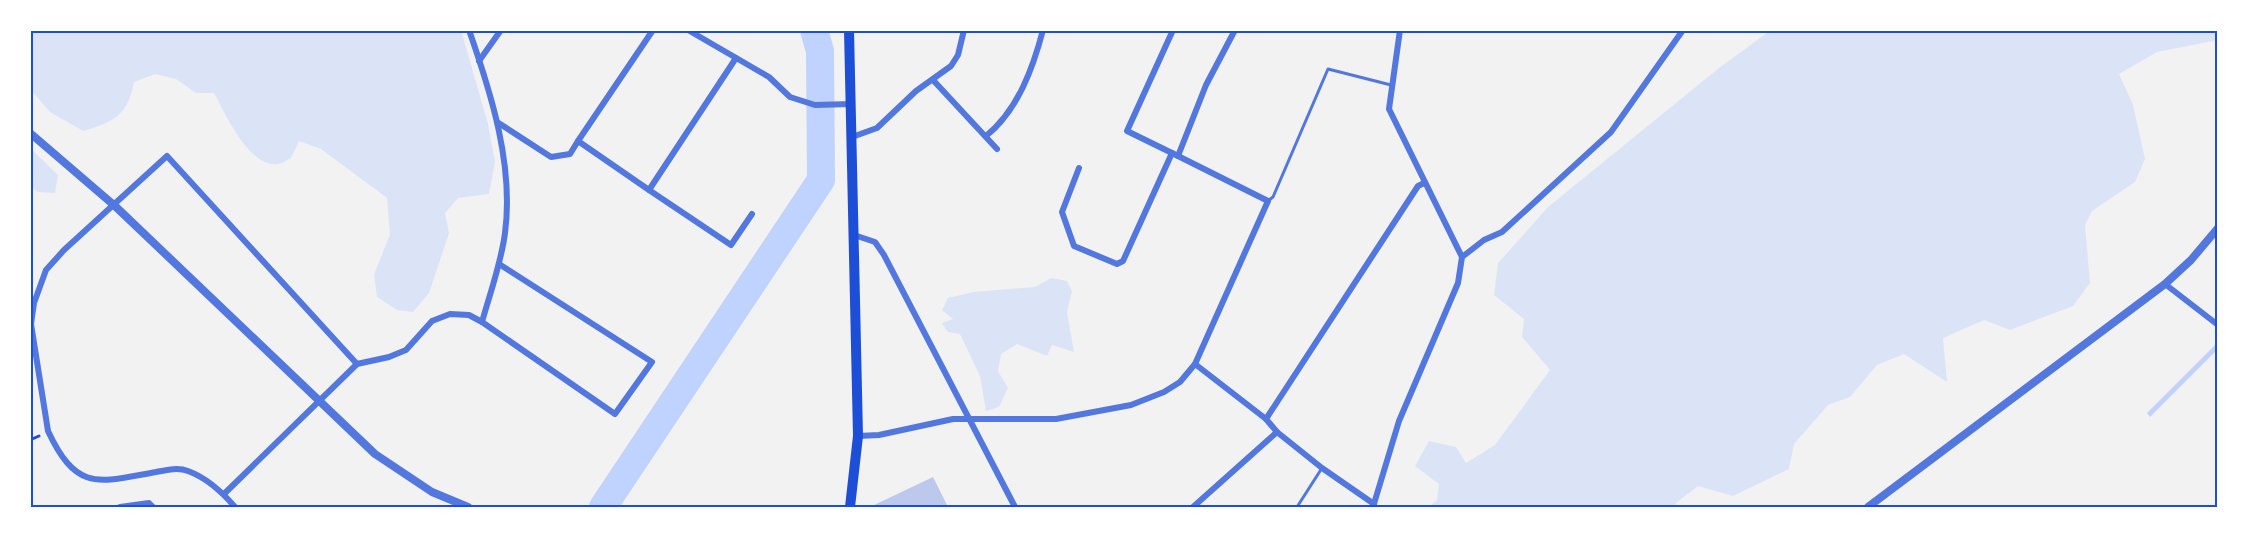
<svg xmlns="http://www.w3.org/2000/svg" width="2248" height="537" font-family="'Titillium Web',sans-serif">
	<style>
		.green { fill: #dbe4f7 }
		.water { fill: #bfd3fe }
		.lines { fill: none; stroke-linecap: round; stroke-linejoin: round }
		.river { stroke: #bfd3fe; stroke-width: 28 }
		.building { fill: #bdc9ec }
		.path { stroke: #1d4ed8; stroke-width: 3 }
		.service { stroke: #5277de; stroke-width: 3 }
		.minor { stroke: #5277de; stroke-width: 6 }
		.tertiary { stroke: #5277de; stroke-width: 8 }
		.primary { stroke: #1d4ed8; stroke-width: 10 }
		.neatline { fill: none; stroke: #1d4ed8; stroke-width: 2 }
	</style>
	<rect width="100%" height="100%" fill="#f2f2f2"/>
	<g class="green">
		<path d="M30,30H461L488,124L495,162L489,194L458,198L445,213L449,233L429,293L413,312L397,310L377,297L374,274L390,235L387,198L321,149L299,141L291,158C287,160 282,164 278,164C249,168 225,113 214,93H196L176,79L155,74L134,82C128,115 114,122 83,131L50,112L30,89Z"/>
		<polygon points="1771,30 2218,30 2218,40 2157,52 2119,74 2133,105 2145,159 2135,182 2092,211 2085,225 2090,283 2073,306 2010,330 1984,320 1943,338 1947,382 1904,354 1877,365 1850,397 1828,405 1794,444 1789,469 1733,496 1698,486 1676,503 1675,507 1429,507 1437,500 1439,484 1415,466 1429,441 1456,447 1466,463 1495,445 1550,370 1522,337 1524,319 1494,295 1498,263 1548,207 1719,68"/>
		<polygon points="30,148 58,175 55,193 38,192 30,186"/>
		<polygon points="1051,278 1067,281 1072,291 1067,312 1074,352 1052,345 1047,356 1017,344 1001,354 998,371 1008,388 999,407 986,411 980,376 960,334 948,332 942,323 953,319 942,310 948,298 973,292 1035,287"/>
	</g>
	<polygon class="water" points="2218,342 2218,349 2150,417 2147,413"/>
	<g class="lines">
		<polyline class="river" points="603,507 821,180 820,51 814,30"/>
	</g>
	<polygon class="building" points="933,477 948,507 870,507"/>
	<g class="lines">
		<polyline class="path" points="30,440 39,436"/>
		<g class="service">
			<polyline points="1269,200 1273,197 1328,69 1391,85"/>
			<polyline points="1297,507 1322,468"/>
		</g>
		<g class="minor">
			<path d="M469,30C491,93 514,165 505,233C501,264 490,293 482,322"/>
			<polyline points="688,30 769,77 790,97 815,105 851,104"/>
			<polyline points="1400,30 1389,109 1462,257"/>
			<polyline points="736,58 649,190 731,245 752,214"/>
			<polyline points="479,61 501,30"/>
			<polyline points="933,80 997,149"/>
			<polyline points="497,122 551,157 570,154 578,141 649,190"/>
			<path d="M986,136C1018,110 1033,68 1043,30"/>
			<polyline points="852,137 877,128 916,91 951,66 958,55 964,30"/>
			<polyline points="578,141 653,30"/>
			<polyline points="1178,156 1206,85 1235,30"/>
			<polyline points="1079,168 1062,212 1074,246 1117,264 1123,261 1172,153 1127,131 1173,30"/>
			<polyline points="854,235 875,242 884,255 1015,507"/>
			<polyline points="2165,284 2218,325"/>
			<polyline points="1195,364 1266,419"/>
			<polyline points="1277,432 1266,419 1418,186 1424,183"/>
			<polyline points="858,436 879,435 953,419 1056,419 1131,405 1164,392 1180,382 1195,364 1268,201 1172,153"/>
			<polyline points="224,494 357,364 389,357 406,350 432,321 450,314 469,315 482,322 615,414 652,362 499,264"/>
			<polyline points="120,507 149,503 153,507"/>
			<path d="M235,507C223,493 207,478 188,471C178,467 166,470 156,472C99,482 77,493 48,431L31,324L34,303L46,270L64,250L167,156L357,364"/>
			<polyline points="1193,507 1277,432 1322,468 1374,504"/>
			<polyline points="1373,507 1399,421 1458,283 1462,257 1484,240 1502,232 1611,132 1683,30"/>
		</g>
		<g class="tertiary">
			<polyline points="30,133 115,206 375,454 432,492 468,507"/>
			<polyline points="1868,507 2165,284 2191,260 2218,228"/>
		</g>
		<polyline class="primary" points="849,30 858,436 850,507"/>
	</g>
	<rect width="2248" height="537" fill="none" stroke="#ffffff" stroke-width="63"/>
	<rect x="32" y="32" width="2184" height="474" class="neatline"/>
</svg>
